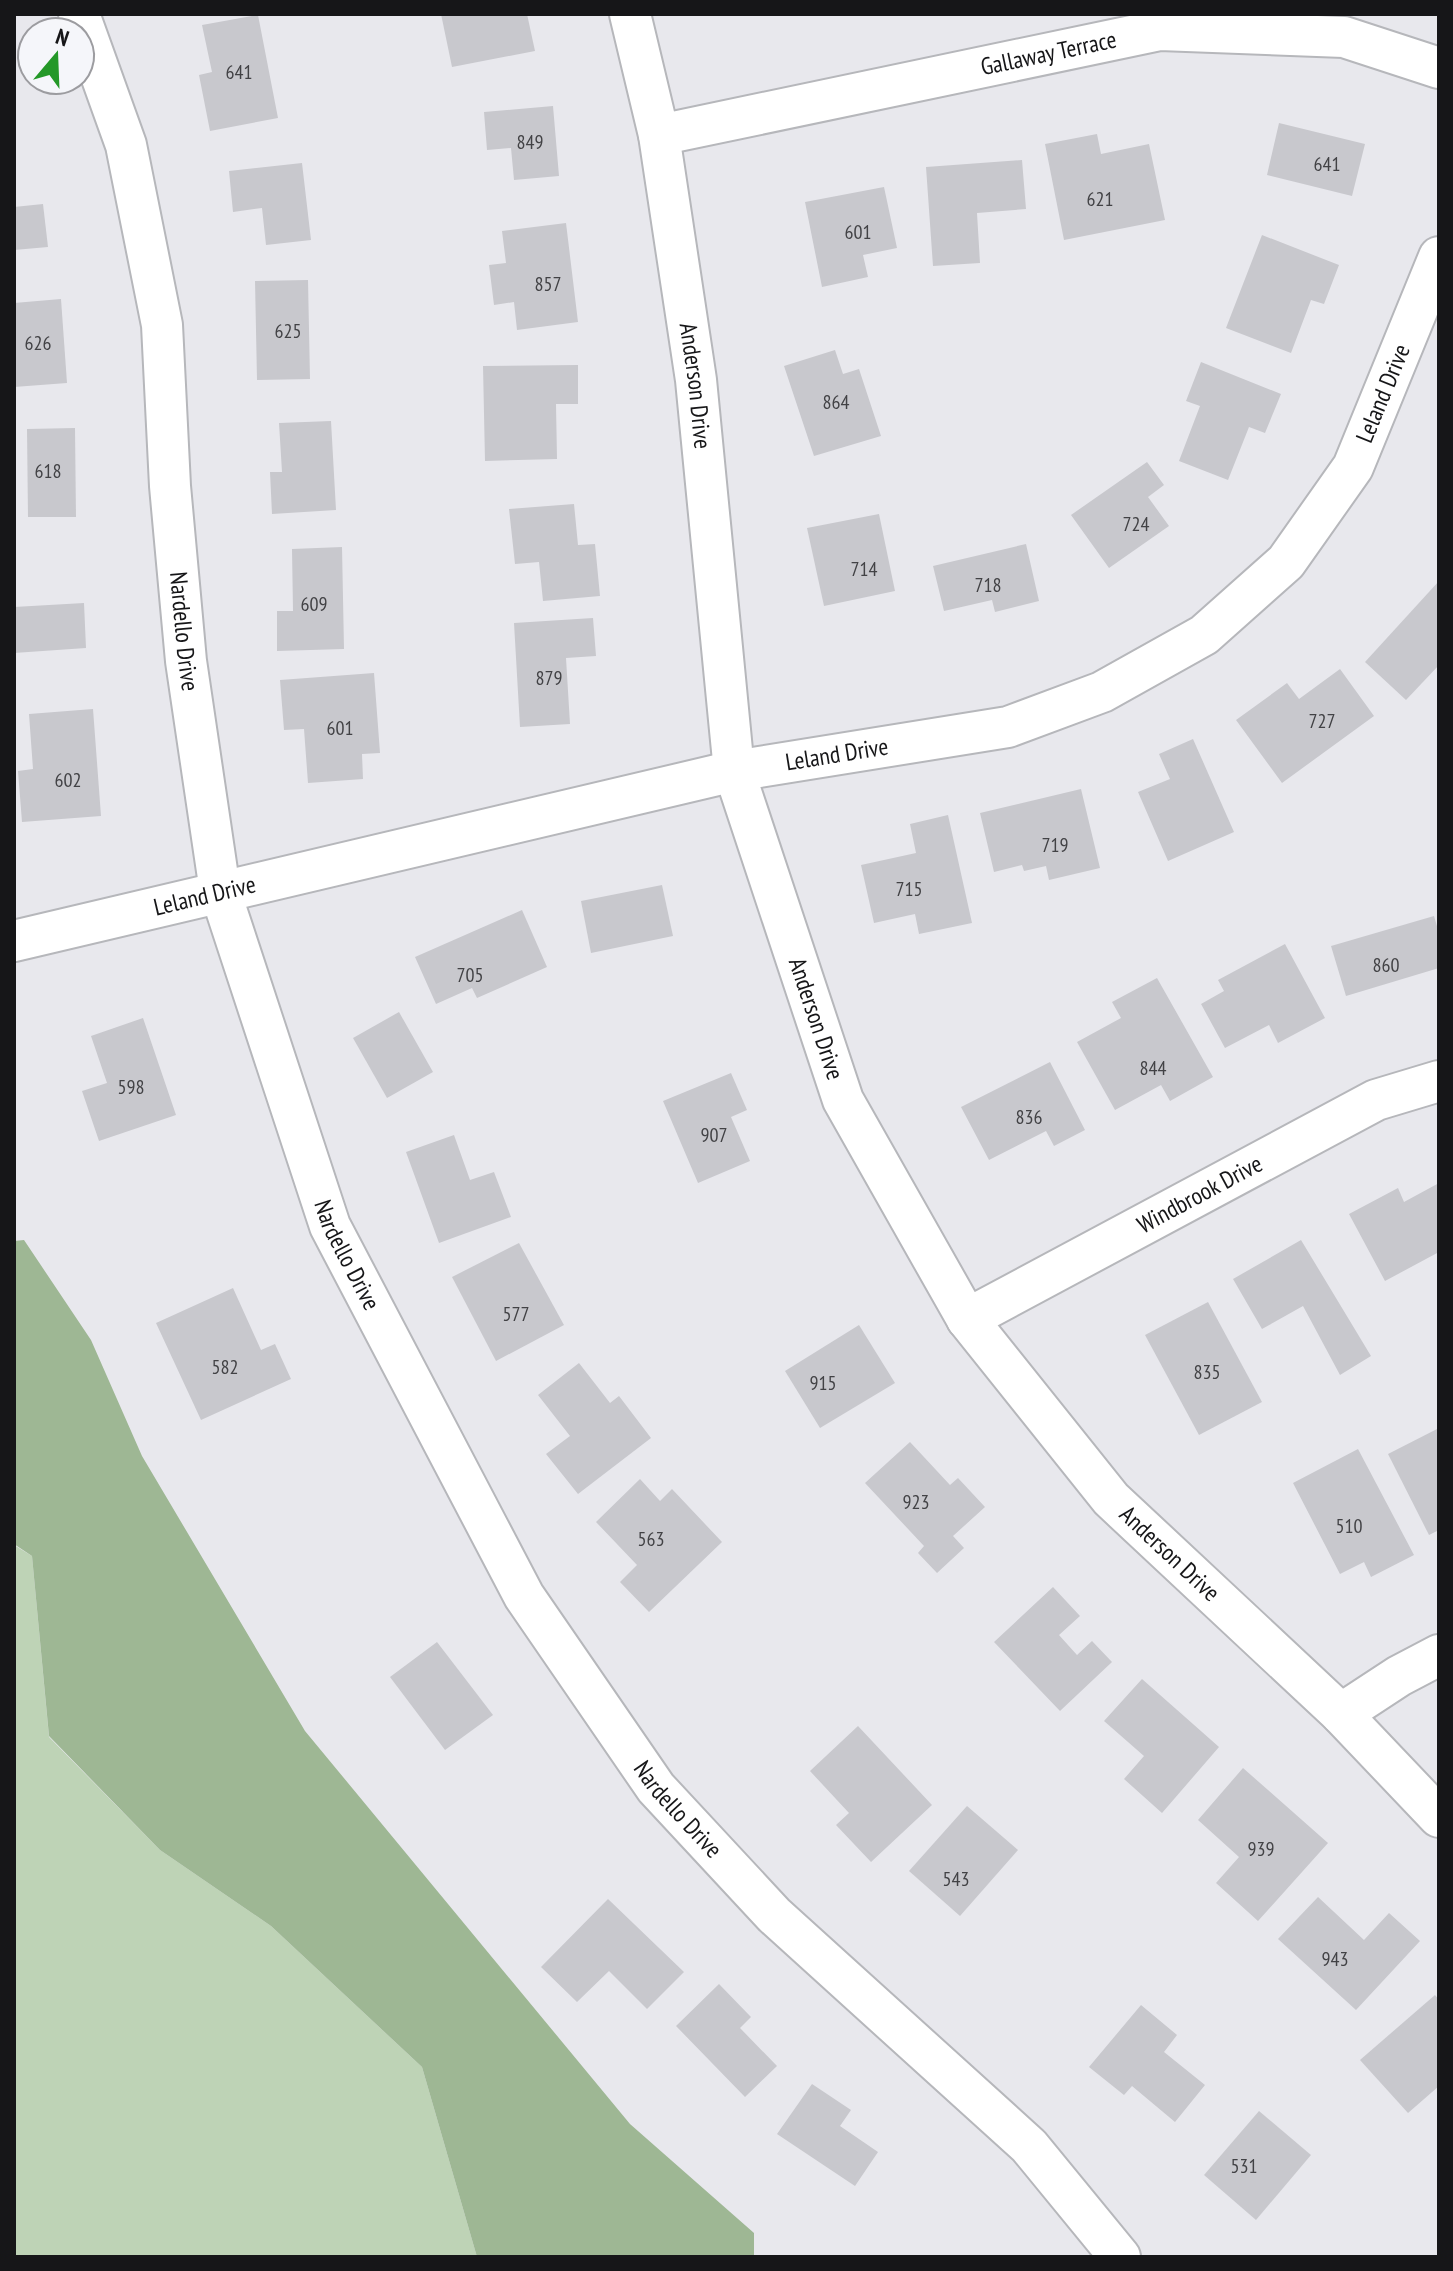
<svg xmlns="http://www.w3.org/2000/svg" width="1453" height="2271" font-family="'PT Sans Narrow',sans-serif">
	<style>
		.green { fill: #bed3b6 }
		.forest { fill: #9eb794 }
		.building { fill: #c8c8cd }
		.lines { fill: none; stroke-linecap: round; stroke-linejoin: round }
		.minor-casing { stroke: #b6b7bb; stroke-width: 44 }
		.minor { stroke: #fff; stroke-width: 40 }
		.labels { text-anchor: middle; stroke-width: 8; stroke-linejoin: round; paint-order: stroke }
		.number-label { font-size: 20px; fill: #424245 }
		.street-label { font-size: 24px; fill: #161618; stroke: #f5f6fa }
	</style>
	<rect width="100%" height="100%" fill="#e8e8ed"/>
	<polygon class="green" points="14,1545 32,1556 49,1737 160,1850 271,1926 422,2067 477,2257 14,2257"/>
	<polygon class="forest" points="24,1240 91,1340 142,1456 305,1731 630,2124 754,2233 754,2257 477,2257 422,2067 271,1926 160,1850 49,1736 32,1556 14,1544 14,1241"/>
	<g class="building">
		<polygon points="441,14 527,14 535,51 452,67"/>
		<polygon points="258,15 278,118 210,131 199,75 212,72 202,25"/>
		<polygon points="553,106 559,176 514,180 511,148 487,150 484,112"/>
		<polygon points="1279,123 1365,144 1352,196 1267,175"/>
		<polygon points="1097,134 1101,154 1149,144 1165,220 1064,240 1045,144"/>
		<polygon points="1022,160 1026,209 977,213 980,263 933,266 926,167"/>
		<polygon points="302,163 311,240 266,245 262,208 233,212 229,171"/>
		<polygon points="884,187 897,248 863,255 868,277 822,287 805,202"/>
		<polygon points="43,204 48,247 14,250 14,207"/>
		<polygon points="566,223 578,322 517,330 514,302 494,305 489,265 506,263 502,231"/>
		<polygon points="1262,235 1339,265 1324,304 1311,300 1291,353 1226,328"/>
		<polygon points="308,280 310,379 257,380 255,281"/>
		<polygon points="61,299 67,383 14,387 14,303"/>
		<polygon points="835,350 843,374 859,369 881,436 814,456 784,366"/>
		<polygon points="1201,362 1281,394 1265,433 1249,427 1228,480 1179,461 1200,406 1186,401"/>
		<polygon points="578,365 578,404 556,404 557,459 485,461 483,366"/>
		<polygon points="331,421 336,510 272,514 270,472 282,472 279,423"/>
		<polygon points="75,428 76,517 28,517 27,429"/>
		<polygon points="1147,462 1164,485 1148,497 1169,526 1109,568 1071,515"/>
		<polygon points="574,504 578,545 595,544 600,596 543,601 539,562 515,564 509,509"/>
		<polygon points="879,514 895,591 824,606 807,528"/>
		<polygon points="1026,544 1039,601 995,612 992,600 944,611 933,566"/>
		<polygon points="342,547 344,649 277,651 277,611 293,611 292,549"/>
		<polygon points="1439,581 1439,665 1406,700 1365,662"/>
		<polygon points="84,603 86,648 14,653 14,607"/>
		<polygon points="593,618 596,656 566,658 570,724 520,727 514,623"/>
		<polygon points="1340,669 1374,716 1282,783 1236,720 1287,683 1299,699"/>
		<polygon points="374,673 380,753 362,754 363,779 308,783 304,729 284,730 280,680"/>
		<polygon points="93,709 101,816 22,822 18,771 33,769 29,714"/>
		<polygon points="1193,739 1234,832 1168,861 1138,792 1170,779 1159,754"/>
		<polygon points="1081,789 1100,868 1049,880 1046,866 1024,871 1022,865 994,872 980,813"/>
		<polygon points="948,815 972,923 919,934 915,914 874,923 861,865 916,853 910,824"/>
		<polygon points="662,885 673,936 591,953 581,901"/>
		<polygon points="522,910 547,967 477,998 472,988 436,1004 415,957"/>
		<polygon points="1434,916 1439,933 1439,968 1346,996 1331,946"/>
		<polygon points="1285,944 1325,1018 1278,1043 1269,1025 1225,1048 1201,1004 1224,991 1218,980"/>
		<polygon points="1157,978 1213,1077 1170,1101 1161,1085 1115,1110 1077,1042 1121,1018 1112,1002"/>
		<polygon points="399,1012 433,1072 387,1098 353,1038"/>
		<polygon points="143,1018 176,1115 99,1141 82,1091 107,1083 91,1036"/>
		<polygon points="1050,1062 1085,1130 1054,1146 1046,1131 989,1160 961,1107"/>
		<polygon points="731,1073 747,1110 731,1117 750,1161 698,1183 663,1101"/>
		<polygon points="454,1135 470,1180 494,1172 511,1217 439,1243 406,1152"/>
		<polygon points="1439,1183 1439,1252 1385,1281 1349,1214 1398,1188 1404,1202"/>
		<polygon points="1301,1240 1371,1356 1340,1375 1303,1306 1262,1329 1233,1279"/>
		<polygon points="519,1243 564,1325 496,1361 452,1277"/>
		<polygon points="233,1288 261,1350 275,1344 291,1379 201,1420 156,1323"/>
		<polygon points="1208,1302 1262,1402 1199,1435 1145,1335"/>
		<polygon points="859,1325 895,1383 820,1428 785,1371"/>
		<polygon points="579,1363 610,1403 619,1396 651,1438 578,1494 546,1454 570,1436 538,1395"/>
		<polygon points="1439,1428 1439,1530 1429,1535 1388,1454"/>
		<polygon points="910,1442 950,1485 958,1478 985,1507 953,1536 964,1548 937,1573 918,1553 924,1546 865,1483"/>
		<polygon points="1358,1449 1414,1555 1371,1577 1364,1562 1340,1574 1293,1483"/>
		<polygon points="640,1479 660,1501 672,1489 722,1542 649,1612 620,1582 637,1565 596,1522"/>
		<polygon points="1053,1587 1080,1616 1059,1635 1077,1655 1092,1641 1112,1662 1060,1711 994,1642"/>
		<polygon points="437,1642 493,1715 445,1750 390,1677"/>
		<polygon points="1142,1679 1219,1747 1162,1813 1124,1779 1144,1756 1104,1721"/>
		<polygon points="858,1726 932,1805 871,1862 836,1825 849,1813 810,1771"/>
		<polygon points="1243,1768 1328,1843 1258,1921 1216,1883 1239,1857 1198,1820"/>
		<polygon points="967,1806 1018,1850 960,1916 909,1871"/>
		<polygon points="1318,1897 1364,1940 1389,1913 1420,1941 1356,2010 1278,1939"/>
		<polygon points="608,1899 684,1972 647,2009 609,1971 577,2002 541,1967"/>
		<polygon points="719,1984 751,2017 740,2028 777,2066 745,2097 676,2026"/>
		<polygon points="1435,1995 1439,2000 1439,2086 1408,2113 1360,2060"/>
		<polygon points="1141,2005 1177,2035 1164,2052 1205,2085 1175,2122 1132,2086 1124,2095 1089,2067"/>
		<polygon points="812,2084 851,2110 840,2126 878,2152 855,2186 777,2134"/>
		<polygon points="1259,2111 1311,2155 1256,2220 1204,2175"/>
	</g>
	<g class="lines">
		<defs>
			<g id="minor">
				<path id="s1" d="M79,14L126,145L162,325L170,486L186,661L220,891L330,1226L524,1596L656,1788L774,1915L1029,2146L1120,2257"/>
				<path id="s2" d="M630,14L659,135L696,380L734,771L843,1100L967,1319L1111,1499L1341,1714L1439,1817"/>
				<path id="s3" d="M659,135L1160,30L1344,37L1439,68"/>
				<path id="s4" d="M14,941L734,771L1008,727L1102,692L1204,635L1286,562L1353,467L1439,257"/>
				<path id="s5" d="M967,1319L1376,1100L1439,1081"/>
				<polyline points="1341,1714 1399,1676 1439,1655"/>
			</g>
		</defs>
		<use href="#minor" class="minor-casing"/>
		<use href="#minor" class="minor"/>
	</g>
	<g class="labels">
		<g class="number-label">
			<text x="239" y="79">641</text>
			<text x="530" y="149">849</text>
			<text x="1327" y="171">641</text>
			<text x="1100" y="206">621</text>
			<text x="858" y="239">601</text>
			<text x="548" y="291">857</text>
			<text x="288" y="338">625</text>
			<text x="38" y="350">626</text>
			<text x="836" y="409">864</text>
			<text x="48" y="478">618</text>
			<text x="1136" y="531">724</text>
			<text x="864" y="576">714</text>
			<text x="988" y="592">718</text>
			<text x="314" y="611">609</text>
			<text x="549" y="685">879</text>
			<text x="1322" y="728">727</text>
			<text x="340" y="735">601</text>
			<text x="68" y="787">602</text>
			<text x="1055" y="852">719</text>
			<text x="909" y="896">715</text>
			<text x="1386" y="972">860</text>
			<text x="470" y="982">705</text>
			<text x="1153" y="1075">844</text>
			<text x="131" y="1094">598</text>
			<text x="1029" y="1124">836</text>
			<text x="714" y="1142">907</text>
			<text x="516" y="1321">577</text>
			<text x="225" y="1374">582</text>
			<text x="1207" y="1379">835</text>
			<text x="823" y="1390">915</text>
			<text x="916" y="1509">923</text>
			<text x="1349" y="1533">510</text>
			<text x="651" y="1546">563</text>
			<text x="1261" y="1856">939</text>
			<text x="956" y="1886">543</text>
			<text x="1335" y="1966">943</text>
			<text x="1244" y="2173">531</text>
		</g>
		<g class="street-label">
			<text dy="8" stroke="none"><textPath href="#s3" startOffset="398">Gallaway Terrace</textPath></text>
			<text dy="8" stroke="none"><textPath href="#s2" startOffset="378">Anderson Drive</textPath></text>
			<text dy="8" stroke="none"><textPath href="#s4" startOffset="1540">Leland Drive</textPath></text>
			<text dy="8" stroke="none"><textPath href="#s1" startOffset="630">Nardello Drive</textPath></text>
			<text dy="8" stroke="none"><textPath href="#s4" startOffset="844">Leland Drive</textPath></text>
			<text dy="8" stroke="none"><textPath href="#s4" startOffset="196">Leland Drive</textPath></text>
			<text dy="8" stroke="none"><textPath href="#s2" startOffset="1026">Anderson Drive</textPath></text>
			<text dy="8" stroke="none"><textPath href="#s5" startOffset="264">Windbrook Drive</textPath></text>
			<text dy="8" stroke="none"><textPath href="#s1" startOffset="1278">Nardello Drive</textPath></text>
			<text dy="8" stroke="none"><textPath href="#s2" startOffset="1674">Anderson Drive</textPath></text>
			<text dy="8" stroke="none"><textPath href="#s1" startOffset="1926">Nardello Drive</textPath></text>
		</g>
	</g>
	<rect width="1453" height="2271" fill="none" stroke="#161618" stroke-width="32"/>
	<g transform="translate(56 56) rotate(19)"><circle r="38" fill="#f5f6fa" stroke="#9c9ca0" stroke-width="2"/>
	<path d="M0-6L14 30L0 20L-14 30Z" fill="#249828"/>
	<text y="-12" font-size="22" font-weight="bold" text-anchor="middle" fill="#161618">N</text>
	</g>
</svg>
